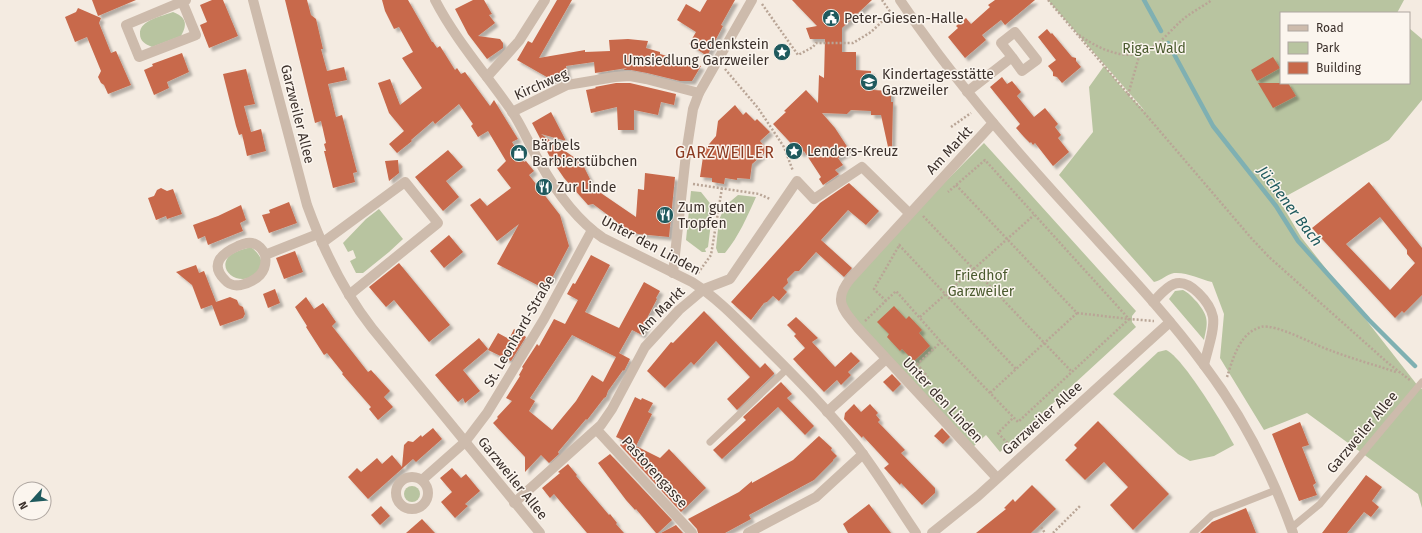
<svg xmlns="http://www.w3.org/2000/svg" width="1422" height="533" font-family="'Fira Sans',sans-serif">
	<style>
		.green { fill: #b8c4a0 }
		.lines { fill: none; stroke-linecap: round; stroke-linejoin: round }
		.stream { stroke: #7fb0b2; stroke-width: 4.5 }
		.building { fill: #c8694b; fill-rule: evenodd; filter: url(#shadow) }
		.path { stroke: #b9a596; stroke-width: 2.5; stroke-dasharray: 2 2; stroke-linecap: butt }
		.service { stroke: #cdbbac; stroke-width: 7 }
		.minor { stroke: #cdbbac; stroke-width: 10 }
		.labels { text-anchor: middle; stroke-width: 3; stroke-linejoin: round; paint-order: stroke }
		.poi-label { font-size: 14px; fill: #3b302b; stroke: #fbf5ee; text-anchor: start }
		.park-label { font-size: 14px; fill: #4a5a2e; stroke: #fbf5ee }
		.street-label { font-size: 14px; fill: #3b302b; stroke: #fbf5ee }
		.water-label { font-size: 15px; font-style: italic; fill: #1f5a5e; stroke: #fbf5ee }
		.quarter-label { font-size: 16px; letter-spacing: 1px; fill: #8c3b22; stroke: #fbf5ee }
	</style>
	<defs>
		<filter id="shadow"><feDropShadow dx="3.5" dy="3.5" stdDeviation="1" flood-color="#0004"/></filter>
	</defs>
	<rect width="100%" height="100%" fill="#f4ebe1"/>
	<g class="green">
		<path d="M1048,0H1404L1397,13H1281V83H1409V28L1422,39V100L1389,140L1279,200L1301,237L1418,386L1422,389V508L1418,494L1307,413L1264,430L1220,358L1224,314L1212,282C1200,279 1187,272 1174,273C1167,274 1161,281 1154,282L1059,175L1093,132L1089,87L1104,66L1128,95L1145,111Z"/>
		<path d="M173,12C186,17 188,24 181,36L152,47C145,44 140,41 140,34C139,20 163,16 173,12Z"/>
		<polygon points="984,143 1136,311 1132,316 1132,322 1136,327 1000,452 986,435 973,447 850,314 844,301 846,286 912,215"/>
		<polygon points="691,191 701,192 713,207 708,247 705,249 706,252 702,252 686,240"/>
		<path d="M738,195L756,197C747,217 739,236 725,253H718L716,248L719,220L725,206Z"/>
		<polygon points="379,209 403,239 389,252 363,273 356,273 350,261 356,258 353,250 348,252 343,243 366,219"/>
		<path d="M251,247C258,253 264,259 260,268C248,290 218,275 227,259C231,252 244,249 251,247Z"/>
		<path d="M1183,290C1189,293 1192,297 1197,302C1209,317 1208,322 1204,340L1169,299L1175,291Z"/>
		<path d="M1166,350C1183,357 1224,426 1234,445L1214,456L1190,461L1178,454L1113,394L1158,352Z"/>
		<circle cx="412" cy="494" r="8"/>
	</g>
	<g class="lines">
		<g class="stream">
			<polyline points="1144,0 1161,31"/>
			<polyline points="1168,43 1213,126 1276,206 1298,241 1369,320 1415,366"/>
		</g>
	</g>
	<g class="building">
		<polygon points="92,0 136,0 98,16"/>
		<polygon points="212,0 223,0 238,36 209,48 200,25 207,22 200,5"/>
		<polygon points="285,0 307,0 311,15 316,19 323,49 321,49 327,71 344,67 347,80 328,84 336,117 342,115 357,172 353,173 355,182 333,188 324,151 326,151 324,144 326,143 321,121 315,123"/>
		<polygon points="382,0 408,0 432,42 433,42 437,48 440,46 455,70 457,68 461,74 465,72 490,106 494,100 518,139 512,142 524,162 526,161 534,171 529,175 560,215 569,246 551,280 546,281 543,288 497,264 519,224 497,241 470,205 480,198 487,206 511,188 497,170 506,161 488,131 478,137 471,126 473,124 459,104 435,124 433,121 411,140 412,141 397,153 389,144 404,131 389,113 378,83 390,79 400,105 422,88 402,58 413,52 399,27 394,29 385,11"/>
		<polygon points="473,0 484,0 492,14 489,15 495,23 478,36 500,39 503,43 503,48 487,59 468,34 455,9"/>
		<polygon points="557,0 572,0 539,58 585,50 585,52 610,51 609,40 628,39 648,41 646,48 660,52 660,54 701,66 692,81 680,81 647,73 631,70 623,70 627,68 595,73 594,62 566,66 568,77 552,80 517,60 528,41 532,43"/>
		<polygon points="707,0 735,0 721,25 723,26 707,56 689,44 696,32 677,20 686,4 700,12"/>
		<polygon points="792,0 872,0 842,28 842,52 856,52 856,70 871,71 871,85 873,85 873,90 891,91 891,102 893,102 892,146 888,147 881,115 871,115 871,111 851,110 847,114 822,113 835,128 850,151 838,158 843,165 835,170 839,174 823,185 819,179 821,177 804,151 801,154 773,124 786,112 784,111 806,90 818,103 819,75 824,78 825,39 810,39 806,28 817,26"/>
		<polygon points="995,0 1035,0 1005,25 1001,20 982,35 986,40 965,58 948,37 958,28 956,26 966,18 971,24 990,7 988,5"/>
		<polygon points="78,8 101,18 99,23 111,53 116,51 131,85 108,94 104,85 101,83 98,77 101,71 87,37 75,42 65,17 76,12"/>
		<polygon points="1047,29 1051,34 1052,33 1072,57 1076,58 1076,61 1081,67 1062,83 1057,77 1053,76 1053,72 1048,66 1056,60 1038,37"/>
		<polygon points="182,53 189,72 167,82 169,88 154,95 144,70 153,66 152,64"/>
		<polygon points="1273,57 1280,68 1257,81 1251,70"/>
		<polygon points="246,69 255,104 244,106 251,132 261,129 266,151 247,156 242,134 239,135 236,126 223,74"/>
		<polygon points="1002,77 1007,84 1012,81 1021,92 1017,96 1034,117 1045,108 1058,124 1055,127 1061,135 1058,138 1069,152 1053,166 1035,143 1033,145 1031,142 1030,143 1024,137 1016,128 1020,124 990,87"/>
		<polygon points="616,83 630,83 676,94 674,105 661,102 658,115 634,110 634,130 618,130 617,107 591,113 586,90 596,88 595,87"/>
		<polygon points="1258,83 1288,83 1296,96 1273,108"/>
		<polygon points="735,105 743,115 746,112 755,121 757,119 770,132 760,141 768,150 752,164 750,179 737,178 737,180 725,178 724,184 712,182 712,178 700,177 704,150 716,136 718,121"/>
		<polygon points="551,112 566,141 541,134 582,163 595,189 636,217 638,189 644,190 645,173 675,177 669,237 638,234 617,226 616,221 593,204 588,205 564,178 551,159 532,123"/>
		<polygon points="448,150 463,167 446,181 459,197 443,211 415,177"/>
		<polygon points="398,160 399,173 389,181 385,161"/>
		<path d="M1369,182L1422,248V295L1404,313L1402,311L1395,318L1312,228ZM1380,217L1407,250V254L1415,263L1390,290L1346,244Z"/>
		<polygon points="849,183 879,211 866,225 848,210 821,240 852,268 844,277 816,252 799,271 795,271 787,279 788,283 783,288 787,292 779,301 773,296 767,302 764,303 751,320 731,302 820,203"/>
		<polygon points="161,188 167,191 173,189 182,214 167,219 166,216 156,220 148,198 154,196 157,190"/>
		<polygon points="289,202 297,223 269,233 262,215 270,213 269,210"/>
		<polygon points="241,205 246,220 240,223 243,231 208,245 205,236 198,239 193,225 218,216"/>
		<polygon points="449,235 463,252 444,268 430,251"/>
		<polygon points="295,251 303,272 284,279 276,258"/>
		<path d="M591,255L610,265L585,312L619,328L644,282L660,291L656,298L657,299L645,322L648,323L642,335L632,330L619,353L630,359L624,371L623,370L608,391L606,397L604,398L587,420L586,419L558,452L559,454L549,463L541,455L525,472V457L493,423L498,418L497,417L512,401L506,398L520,376L519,375L523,368L522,367L537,344L539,346L554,319L565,324L578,300L567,294L573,283L575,284L580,275ZM572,335L616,357L603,382L592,375L576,401L552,430L529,411L535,401L530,398Z"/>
		<polygon points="399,263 450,325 429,342 394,300 386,307 369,287"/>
		<polygon points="196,265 199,273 204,271 216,302 230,297 237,300 239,305 243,307 245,314 243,318 220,326 212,305 201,309 192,285 176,272"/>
		<polygon points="275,289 280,303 268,308 263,294"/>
		<polygon points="306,297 314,309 323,303 336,322 332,326 368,372 371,370 390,391 384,397 393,407 378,420 369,409 371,407 342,374 343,373 327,353 324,355 306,327 307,326 295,307"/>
		<polygon points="894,306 906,319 909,316 922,330 919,333 930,346 914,361 902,349 900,351 887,337 889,334 877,322"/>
		<polygon points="704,311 760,368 765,363 774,373 774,374 737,410 727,399 750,377 716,341 694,365 691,362 665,388 647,371 671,342 673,343"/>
		<polygon points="796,317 818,338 812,342 835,367 851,352 860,361 848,372 851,375 841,385 837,380 824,392 793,359 805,348 794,336 796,334 787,325"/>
		<polygon points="514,329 526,337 511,361 488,350 498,333 509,339"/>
		<polygon points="479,338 488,349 463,370 480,391 465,403 463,398 458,402 435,375"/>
		<polygon points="892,374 901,384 893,392 883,382"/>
		<polygon points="781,382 792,394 787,398 814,426 805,435 778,407 722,459 713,450 746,420 743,417"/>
		<polygon points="635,397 641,400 642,398 653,403 648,412 652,414 636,446 660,458 669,449 706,488 681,512 620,445 625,441 616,437"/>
		<polygon points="854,404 861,412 870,404 878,413 876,415 880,420 878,422 905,450 901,453 935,488 935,493 922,505 901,483 900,485 884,468 889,464 863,436 862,438 844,419 845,413"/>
		<polygon points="1098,421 1169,494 1133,530 1110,505 1128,487 1104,462 1085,480 1065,460 1077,448 1074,445"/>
		<polygon points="1300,422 1309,445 1302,447 1316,483 1313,485 1317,495 1299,501 1272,434"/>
		<polygon points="433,428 442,439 416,462 413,459 368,499 348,477 357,468 361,472 377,458 382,464 392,455 402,467 404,445 408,441 413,442 421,435 422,437"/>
		<polygon points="942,428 950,437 943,444 934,436"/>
		<polygon points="819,436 832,448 831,450 837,456 833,460 833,461 814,480 749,515 751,519 725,533 698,533 697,529 688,519 739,492 752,481 752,483 793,460"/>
		<polygon points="610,454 672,520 658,533 656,533 636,509 635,510 626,500 598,463"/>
		<polygon points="568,464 577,475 576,476 609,515 610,514 617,523 616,524 624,533 587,533 554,494 550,498 542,488 560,473 558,472"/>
		<polygon points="452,468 461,478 466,474 480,491 465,504 468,506 455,518 441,502 452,492 440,478"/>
		<polygon points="1366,475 1382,487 1372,501 1379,507 1371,517 1364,512 1347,533 1322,533"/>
		<polygon points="1032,485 1056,509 1031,533 976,533 1006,509 1004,508 1013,499 1015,502"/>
		<polygon points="869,504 891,533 848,533 843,524"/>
		<polygon points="381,506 390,516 380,525 371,515"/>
		<polygon points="1246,508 1256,533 1200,533 1212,522"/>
		<polygon points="422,519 435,533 406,533"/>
		<polygon points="676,525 683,533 661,533"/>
	</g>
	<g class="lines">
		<g class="path">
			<polyline points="1048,0 1252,239 1269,257 1388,363 1411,381"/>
			<polyline points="762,4 798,55 813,47 816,43 853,43 871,32 891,13 882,0"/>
			<path d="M1079,35C1096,47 1124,62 1146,51C1159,45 1170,31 1181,21C1190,13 1202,7 1212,0"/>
			<polyline points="725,69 758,108 784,147 793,171"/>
			<polyline points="1128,95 1140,53"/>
			<polyline points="951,127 971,113"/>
			<polyline points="693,184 759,194 770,199"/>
			<polyline points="956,185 1077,313 990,393"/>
			<polyline points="923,216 1072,372"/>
			<polyline points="899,245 1016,369"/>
			<polyline points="698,273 711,255 722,188"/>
			<polyline points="886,301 874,289 900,244"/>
			<polyline points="1077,313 1129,319 1154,321"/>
			<polyline points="920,317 1034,215"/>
			<polyline points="865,321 896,291 941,342 1018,422 1129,319 985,160 948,192"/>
			<polyline points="917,364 928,377"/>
			<polyline points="911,370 941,342"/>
			<path d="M1227,377C1233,359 1239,333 1261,327C1276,323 1316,346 1332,351C1353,359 1375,365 1396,372"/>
			<polyline points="1013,449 998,433 1013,418"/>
			<polyline points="1041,527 1045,533"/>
			<polyline points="1053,533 1080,506"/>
		</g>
		<g class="service">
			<polyline points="710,442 787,369"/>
			<polyline points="1291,528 1320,504 1422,382"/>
			<polyline points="1193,533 1212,515 1276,490"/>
		</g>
		<g class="minor">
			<path d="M253,0L307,205C323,249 343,291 372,328L540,533"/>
			<path d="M435,0C455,39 486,74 511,110C522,126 529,144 539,161C555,190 575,219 603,238L692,282C717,298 737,319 758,340C791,372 827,409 856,445C878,473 896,504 916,533"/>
			<path d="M900,0C949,74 1008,142 1068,208C1114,259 1163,309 1204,365C1242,415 1272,474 1293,533"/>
			<polyline points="182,1 196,35 139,57 126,25 186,0"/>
			<polyline points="487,77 519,41 545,0"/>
			<polyline points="967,92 1012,57 1022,71 1037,60 1015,32 1001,43 1012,57"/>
			<polyline points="512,112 567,85 615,77 630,76 646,79 699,93"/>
			<path d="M993,123L851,278C832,300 843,310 858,328L997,478"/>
			<polyline points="322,243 405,182 438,223 349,295"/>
			<path d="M265,255C268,272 257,281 241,285C235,286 229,285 225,280C209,264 222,253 238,246C243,244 249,241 255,244C260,246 263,250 265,255L318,234"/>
			<polyline points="673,273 686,154 693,109 699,93 752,0"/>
			<path d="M1153,302C1159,296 1166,287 1174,284C1190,278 1210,303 1213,317C1215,330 1207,351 1204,365"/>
			<polyline points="827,412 886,359"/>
			<polyline points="597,430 692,533"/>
			<circle cx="412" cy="493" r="16"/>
			<polyline points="422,480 465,442 487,413 544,319 592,230"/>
			<polyline points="514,503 601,425 612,409 645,347 679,310 704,289 730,279 797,181 814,199 862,167 909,213"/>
			<polyline points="748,533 816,497 863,454"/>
			<polyline points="932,533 978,496 1170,322"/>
		</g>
	</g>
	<defs>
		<symbol id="civic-disc" viewBox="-11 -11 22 22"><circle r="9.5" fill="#1f5a5e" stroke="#fbf5ee"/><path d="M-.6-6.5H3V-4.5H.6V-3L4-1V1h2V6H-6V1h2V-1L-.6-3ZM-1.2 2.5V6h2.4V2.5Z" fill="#fff"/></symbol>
		<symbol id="sight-disc" viewBox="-11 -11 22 22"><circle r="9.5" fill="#1f5a5e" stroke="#fbf5ee"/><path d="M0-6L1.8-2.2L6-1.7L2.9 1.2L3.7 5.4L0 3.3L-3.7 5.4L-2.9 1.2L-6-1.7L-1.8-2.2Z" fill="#fff"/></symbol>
		<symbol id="school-disc" viewBox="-11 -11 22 22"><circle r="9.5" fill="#1f5a5e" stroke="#fbf5ee"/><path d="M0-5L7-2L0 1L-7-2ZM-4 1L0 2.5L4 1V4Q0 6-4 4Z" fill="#fff"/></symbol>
		<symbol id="shop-disc" viewBox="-11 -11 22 22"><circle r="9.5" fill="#1f5a5e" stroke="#fbf5ee"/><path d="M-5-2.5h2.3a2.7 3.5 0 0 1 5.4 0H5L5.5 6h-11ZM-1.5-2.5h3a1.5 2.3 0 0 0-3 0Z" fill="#fff"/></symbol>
		<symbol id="restaurant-disc" viewBox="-11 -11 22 22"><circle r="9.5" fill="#1f5a5e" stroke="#fbf5ee"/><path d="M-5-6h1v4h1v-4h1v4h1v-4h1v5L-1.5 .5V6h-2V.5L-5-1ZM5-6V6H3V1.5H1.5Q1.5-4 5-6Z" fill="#fff"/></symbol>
	</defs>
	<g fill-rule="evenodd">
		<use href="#civic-disc" x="821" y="8" width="20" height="20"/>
		<use href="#sight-disc" x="772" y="42" width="20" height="20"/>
		<use href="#school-disc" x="859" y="72" width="20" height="20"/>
		<use href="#sight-disc" x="784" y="141" width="20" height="20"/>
		<use href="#shop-disc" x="509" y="143" width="20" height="20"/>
		<use href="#restaurant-disc" x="534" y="177" width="20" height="20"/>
		<use href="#restaurant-disc" x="655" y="205" width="20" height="20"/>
	</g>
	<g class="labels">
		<g class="poi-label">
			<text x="844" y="23">Peter-Giesen-Halle</text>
			<text x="769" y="49" text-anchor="end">Gedenkstein<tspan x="769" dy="16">Umsiedlung Garzweiler</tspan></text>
			<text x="882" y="79">Kindertagesstätte<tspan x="882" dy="16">Garzweiler</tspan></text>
			<text x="532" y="150">Bärbels<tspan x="532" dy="16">Barbierstübchen</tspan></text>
			<text x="807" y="156">Lenders-Kreuz</text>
			<text x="557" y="192">Zur Linde</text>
			<text x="678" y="212">Zum guten<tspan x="678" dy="16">Tropfen</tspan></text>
		</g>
		<g class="park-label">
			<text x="1154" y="53">Riga-Wald</text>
			<text x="981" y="280">Friedhof<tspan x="981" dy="16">Garzweiler</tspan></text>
		</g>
		<g class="street-label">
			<text transform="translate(541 84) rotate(-24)" y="5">Kirchweg</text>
			<text transform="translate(298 114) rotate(76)" y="5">Garzweiler Allee</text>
			<text transform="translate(949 150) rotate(-47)" y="5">Am Markt</text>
			<text transform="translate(651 245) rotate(28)" y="5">Unter den Linden</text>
			<text transform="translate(661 310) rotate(-45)" y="5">Am Markt</text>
			<text transform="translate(519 331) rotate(-60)" y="5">St. Leonhard-Straße</text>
			<text transform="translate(943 400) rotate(47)" y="5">Unter den Linden</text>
			<text transform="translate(1042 418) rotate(-42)" y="5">Garzweiler Allee</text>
			<text transform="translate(1362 432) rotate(-50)" y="5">Garzweiler Allee</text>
			<text transform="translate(655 472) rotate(48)" y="5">Pastorengasse</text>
			<text transform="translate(513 478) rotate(51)" y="5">Garzweiler Allee</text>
		</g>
		<g class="water-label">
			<text transform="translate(1290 206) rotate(53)" y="5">Jüchener Bach</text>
		</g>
		<g class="quarter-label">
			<text x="725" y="158">GARZWEILER</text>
		</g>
	</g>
	<rect x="1280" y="12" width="130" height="72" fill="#fbf5ee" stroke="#aea6a0"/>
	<rect x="1288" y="25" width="20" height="6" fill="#cdbbac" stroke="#aea6a0"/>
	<text x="1316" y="32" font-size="12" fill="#3b302b">Road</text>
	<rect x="1288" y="42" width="20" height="12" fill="#b8c4a0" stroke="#aea6a0"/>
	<text x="1316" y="52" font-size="12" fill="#3b302b">Park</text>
	<rect x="1288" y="62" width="20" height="12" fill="#c8694b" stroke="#aea6a0"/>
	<text x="1316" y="72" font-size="12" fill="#3b302b">Building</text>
	<g transform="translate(32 501) rotate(243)"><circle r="19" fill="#fbf5ee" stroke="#aea6a0"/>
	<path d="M0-3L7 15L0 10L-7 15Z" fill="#1f5a5e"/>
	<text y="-6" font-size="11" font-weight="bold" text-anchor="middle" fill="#3b302b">N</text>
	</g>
</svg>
